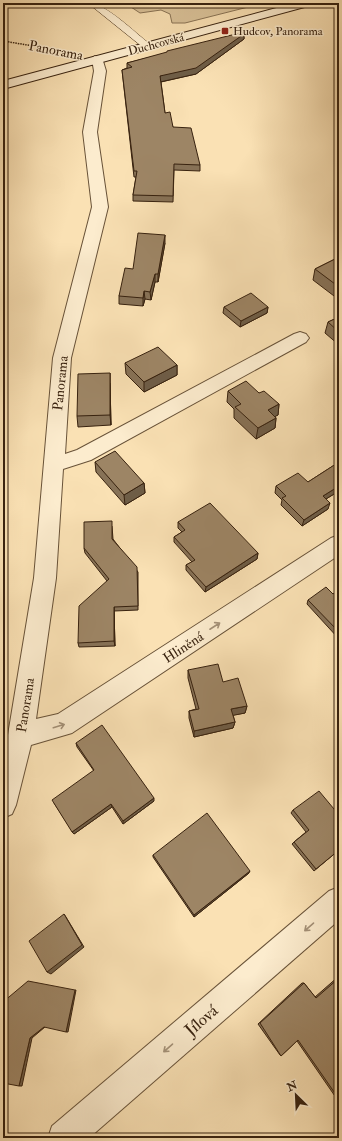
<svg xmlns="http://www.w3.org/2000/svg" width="342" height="1141" font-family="'IM FELL Double Pica',serif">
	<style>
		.green { fill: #d9c198; stroke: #887254 }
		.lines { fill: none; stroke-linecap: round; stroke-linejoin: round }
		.service-casing { stroke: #685238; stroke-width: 1 }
		.minor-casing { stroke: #685238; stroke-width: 2 }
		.secondary-casing { stroke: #38220f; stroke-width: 2 }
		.path { stroke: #38220f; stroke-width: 1.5; stroke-dasharray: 1.5 1; stroke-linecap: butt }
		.service { fill: #fcecce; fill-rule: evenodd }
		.minor { fill: #fcecce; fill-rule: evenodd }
		.secondary { fill: #fcecce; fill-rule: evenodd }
		.wall { fill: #877257; stroke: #38220f }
		.shaded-wall { fill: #6e5d47; stroke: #38220f }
		.building { fill: #9d8565; stroke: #38220f }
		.oneway { stroke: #a49178 }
		.poi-dot { fill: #8f2418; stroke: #fcecce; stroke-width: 1.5 }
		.labels { text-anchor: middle; stroke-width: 3; stroke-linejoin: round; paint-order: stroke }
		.far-poi-label { font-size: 12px; fill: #38220f; stroke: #fcecce; text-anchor: start }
		.far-street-label { font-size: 12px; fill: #38220f; stroke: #fcecce }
		.street-label { font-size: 14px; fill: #38220f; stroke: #fcecce }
		.near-street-label { font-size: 17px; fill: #38220f; stroke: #fcecce }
	</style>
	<rect width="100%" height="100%" fill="#fae1b4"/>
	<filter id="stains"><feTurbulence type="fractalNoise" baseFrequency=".005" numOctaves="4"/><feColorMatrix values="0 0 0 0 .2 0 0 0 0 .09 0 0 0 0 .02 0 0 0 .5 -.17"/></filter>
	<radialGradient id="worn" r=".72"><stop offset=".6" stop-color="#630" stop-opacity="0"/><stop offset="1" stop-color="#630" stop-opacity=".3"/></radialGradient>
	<polygon class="green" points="125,3 264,3 185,23 172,23 170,14 161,10 140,13"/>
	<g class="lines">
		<defs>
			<path id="service" d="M88,3C106,3 135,33 150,44V48H144Z"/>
			<g id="minor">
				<polygon points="95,56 103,61 106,71 97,132 108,207 71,358 65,454 77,450 294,334 300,332 306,334 309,338 306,342 91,460 63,469 56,578 36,719 58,714 331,538 339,535 339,555 72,733 31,745 16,805 12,814 3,818 3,755 8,735 34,578 53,358 92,207 83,132 94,71 93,65 89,60"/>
				<polygon points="339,887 339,920 89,1138 48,1138 52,1126 329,891"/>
			</g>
			<polygon id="secondary" points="295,3 314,3 312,5 3,89 3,81"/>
		</defs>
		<use href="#service" class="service-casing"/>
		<use href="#minor" class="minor-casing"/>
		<use href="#secondary" class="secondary-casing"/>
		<polyline class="path" points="3,41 64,51"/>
		<use href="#service" class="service"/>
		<use href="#minor" class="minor"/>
		<use href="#secondary" class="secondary"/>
	</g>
	<g class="wall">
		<polygon points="244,34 244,39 196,74 161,82 165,113 173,127 200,165 200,171 174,170 173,202 133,201 133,195 136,177 134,177 122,70 127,68 127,63"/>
		<polygon points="165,243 158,282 155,282 151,300 145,299 143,306 119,304 119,296 133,269"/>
		<polygon points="339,257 339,298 338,299 313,280 315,269"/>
		<polygon points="224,307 268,307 267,313 240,327 223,313"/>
		<polygon points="339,317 339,345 325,333 328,322"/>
		<polygon points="125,363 177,365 177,375 144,392 126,374"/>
		<polygon points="110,383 111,425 78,427 77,416"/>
		<polygon points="228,391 259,393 279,404 278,415 275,416 276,418 275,428 256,439 234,418 234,409 227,402"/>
		<polygon points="95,462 144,483 145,493 125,505 96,472"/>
		<polygon points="339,462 339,491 326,499 328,509 302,526 281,505 282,500 275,493 276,486 308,482"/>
		<polygon points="178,522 258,553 257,559 205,592 186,570 186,565 192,562 174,542 174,537 182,532 178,528"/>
		<polygon points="112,526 113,539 138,572 138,610 114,611 115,646 79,647 78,643 107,581 85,553 84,548"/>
		<polygon points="339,590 339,639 307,604 308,600 333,594"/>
		<polygon points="188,670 223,682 247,706 245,713 233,715 235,722 233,728 194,737 189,718 189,711 196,709 188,678"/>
		<polygon points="76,743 154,801 123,824 112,807 74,834 54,803 94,771 77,747"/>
		<polygon points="293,810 339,815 339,850 314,871 292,844 294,842 306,832 291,813"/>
		<polygon points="153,855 249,873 194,917 153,857"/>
		<polygon points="339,976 339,1102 297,1041 281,1056 280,1055 258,1024 302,983 304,983 315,997"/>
	</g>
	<g class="shaded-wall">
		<polygon points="244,34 244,39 196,74 160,82 160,76"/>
		<polygon points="165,235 165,243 158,282 158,274"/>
		<polygon points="155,274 155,282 151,300 150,292"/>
		<polygon points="144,291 145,299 143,306 143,298"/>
		<polygon points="268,307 267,313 240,327 241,321"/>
		<polygon points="177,365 177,375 144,392 144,382"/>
		<polygon points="110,373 110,383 111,425 110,415"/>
		<polygon points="279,404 278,415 267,421 268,410"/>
		<polygon points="276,418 275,428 256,439 258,428"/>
		<polygon points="144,483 145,493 125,505 124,495"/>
		<polygon points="339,486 339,491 321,502 323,496"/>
		<polygon points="330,503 328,509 302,526 304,520"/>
		<polygon points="258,553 257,559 205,592 206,587"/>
		<polygon points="114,607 114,611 115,646 114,641"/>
		<polygon points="247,706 245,713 230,716 231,709"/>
		<polygon points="235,722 233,728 194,737 194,731"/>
		<polygon points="154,798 154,801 123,824 123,821"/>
		<polygon points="111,804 112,807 74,834 72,832"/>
		<polygon points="250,871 249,873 194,917 194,915"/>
		<polygon points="64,914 66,917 84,947 51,974 47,972"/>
		<polygon points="75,990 76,990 68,1032 66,1032"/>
		<polygon points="44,1027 45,1027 32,1038 22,1086 19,1086 30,1038"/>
	</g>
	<g class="building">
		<polygon points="244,32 244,34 196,68 160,76 165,113 170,112 173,127 191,128 200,165 174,164 173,196 133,195 137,171 134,171 122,70 132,67 127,63 167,52 167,51"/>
		<polygon points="138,233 165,235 158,274 155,274 150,292 144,291 143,298 119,296 125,268 133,269"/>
		<polygon points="339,257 339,287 315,269"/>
		<polygon points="251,293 268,307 241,321 224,307"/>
		<polygon points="339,317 339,332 328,322"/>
		<polygon points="158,347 177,365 144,382 125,363"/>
		<polygon points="110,373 110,415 77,416 78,374"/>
		<polygon points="246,381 259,393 264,391 279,404 268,410 276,418 258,428 235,407 241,404 228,391"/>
		<polygon points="115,451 144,483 124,495 95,462"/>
		<polygon points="339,462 339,486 323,496 330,503 304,520 282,498 286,496 276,486 298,473 308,482"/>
		<polygon points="210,503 258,553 206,587 186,565 195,560 174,537 185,530 178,522"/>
		<polygon points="112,521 112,539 137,567 138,606 114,607 114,641 78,643 79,606 109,579 84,548 84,522"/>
		<polygon points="326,587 333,594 339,590 339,632 308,600"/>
		<polygon points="218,664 223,682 238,678 247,706 231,709 235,722 194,731 189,711 199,709 188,670"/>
		<polygon points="102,725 154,798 123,821 111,804 72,832 52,800 94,770 76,743"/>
		<polygon points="319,791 339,815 339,850 316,869 294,842 309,830 293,810"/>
		<polygon points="207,813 250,871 194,915 153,855"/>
		<polygon points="64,914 82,945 47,972 29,941"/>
		<polygon points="339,978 339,1099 298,1040 281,1056 260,1023 304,983 316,998"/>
		<polygon points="28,981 75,990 66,1032 44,1027 30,1038 19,1086 3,1083 3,1002"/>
	</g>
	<defs><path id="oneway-shaft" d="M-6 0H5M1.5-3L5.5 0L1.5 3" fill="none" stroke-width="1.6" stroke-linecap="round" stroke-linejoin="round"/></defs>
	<g class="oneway">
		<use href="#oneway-shaft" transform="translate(215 626) rotate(-33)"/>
		<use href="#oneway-shaft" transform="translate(59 726) rotate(-17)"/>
		<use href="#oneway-shaft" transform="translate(309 927) rotate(139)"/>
		<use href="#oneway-shaft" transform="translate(168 1048) rotate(139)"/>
	</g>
	<rect class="poi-dot" x="221" y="27" width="8" height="8" rx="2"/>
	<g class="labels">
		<g class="far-poi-label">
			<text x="233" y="35">Hudcov, Panorama</text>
		</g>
		<g class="far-street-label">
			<text transform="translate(156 44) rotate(-15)" y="4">Duchcovská</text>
		</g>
		<g class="street-label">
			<text transform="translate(56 50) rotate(11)" y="5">Panorama</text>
			<text transform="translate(60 383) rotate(-84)" y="5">Panorama</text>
			<text transform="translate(183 647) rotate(-33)" y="5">Hliněná</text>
			<text transform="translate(25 705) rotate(-81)" y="5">Panorama</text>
		</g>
		<g class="near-street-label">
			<text transform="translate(201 1020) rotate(-41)" y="6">Jílová</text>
		</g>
	</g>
	<rect width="342" height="1141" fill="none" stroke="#fae1b4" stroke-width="16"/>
	<rect x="4" y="4" width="334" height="1133" fill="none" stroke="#38220f" stroke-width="2"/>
	<rect x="8" y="8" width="326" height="1125" fill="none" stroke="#38220f"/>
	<g transform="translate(296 1095) rotate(336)" stroke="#fcecce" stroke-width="3" paint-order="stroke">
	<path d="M0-3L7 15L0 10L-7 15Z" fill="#38220f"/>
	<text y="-6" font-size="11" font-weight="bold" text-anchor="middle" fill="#38220f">N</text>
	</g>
	<rect width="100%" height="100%" filter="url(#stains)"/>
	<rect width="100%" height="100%" fill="url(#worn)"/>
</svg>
